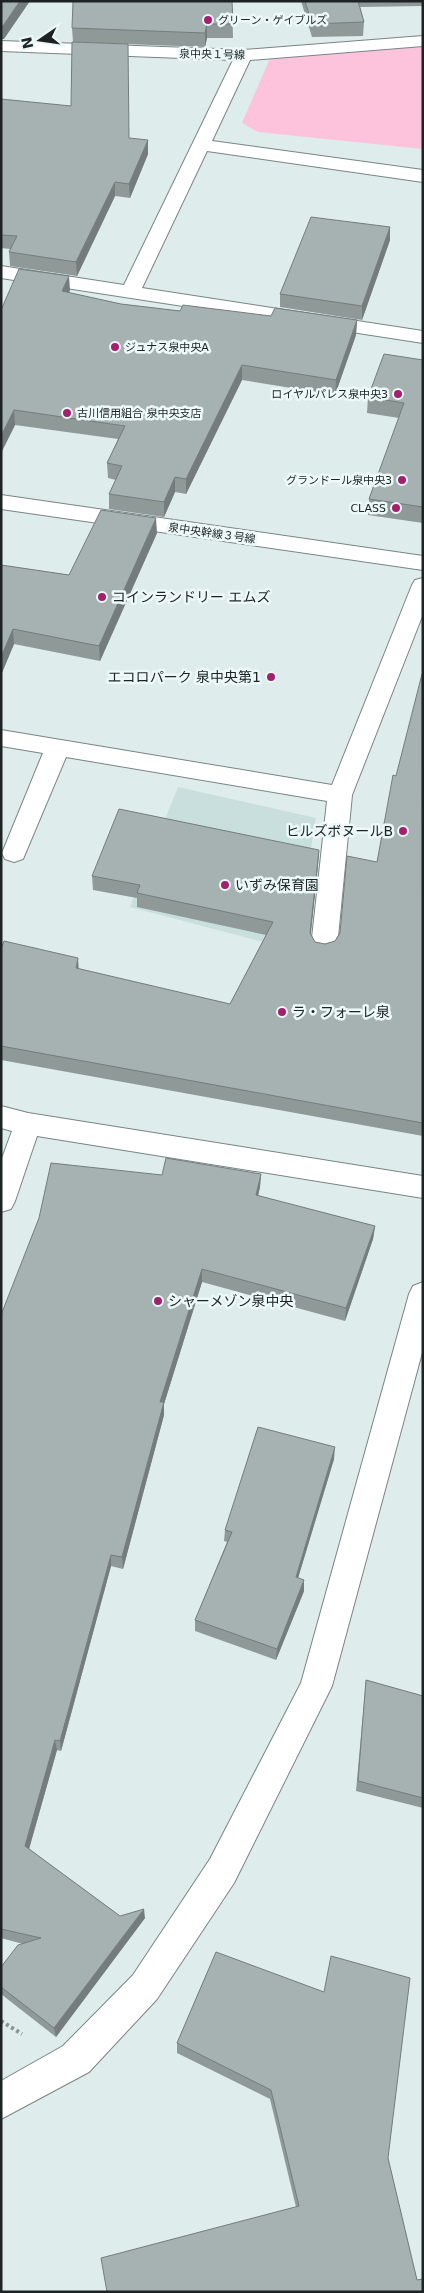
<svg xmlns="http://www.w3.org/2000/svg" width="424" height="2293" font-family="'DejaVu Sans','Noto Sans JP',sans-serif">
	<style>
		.built { fill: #c9dfdd }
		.green { fill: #fec3dc }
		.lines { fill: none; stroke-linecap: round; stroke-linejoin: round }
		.street-casing { stroke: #798584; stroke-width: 2 }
		.secondary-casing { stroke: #798584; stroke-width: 2 }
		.path { stroke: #899392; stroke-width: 4; stroke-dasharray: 3 3; stroke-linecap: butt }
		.street { fill: #fff; fill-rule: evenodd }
		.secondary { fill: #fff; fill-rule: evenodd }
		.wall { fill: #8e9998 }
		.shaded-wall { fill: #747d7c }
		.building { fill: #a5b2b1; stroke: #747d7c }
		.poi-dot { fill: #a5206c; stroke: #ecf9f8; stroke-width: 2 }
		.labels { text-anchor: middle; stroke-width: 5; stroke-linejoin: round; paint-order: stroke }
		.far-poi-label { font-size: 11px; fill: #1d2222; stroke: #ecf9f8; text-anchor: start }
		.far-street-label { font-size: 11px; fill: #1d2222; stroke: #ecf9f8 }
		.poi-label { font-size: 14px; fill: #1d2222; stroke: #ecf9f8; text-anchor: start }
	</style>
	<rect width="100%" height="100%" fill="#deeceb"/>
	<polygon class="built" points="178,787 316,818 294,950 130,907"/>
	<polygon class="green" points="423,46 423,149 258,132 242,123 270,58"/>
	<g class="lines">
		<defs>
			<g id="street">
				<polygon points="423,36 423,46 250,60 212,141 423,170 423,182 207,151 142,288 423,331 423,343 1,278 1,266 124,285 233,60 1,51 1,41 244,50"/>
				<polygon points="423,578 423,614 352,795 337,947 333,954 324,956 315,954 311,947 327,801 66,757 23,859 14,862 5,859 2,853 43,753 1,746 1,730 332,785 412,585 415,580"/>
				<polygon points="1,1106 28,1113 423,1176 423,1198 37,1136 15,1201 11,1209 1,1212 1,1161 12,1131 1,1128"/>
				<polygon points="423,1282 423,1349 332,1686 234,1883 157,1999 89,2072 1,2119 1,2081 63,2046 133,1975 210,1859 301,1683 409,1294 413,1286"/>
			</g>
			<polygon id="secondary" points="1,495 423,556 423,570 1,509"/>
		</defs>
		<use href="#street" class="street-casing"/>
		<use href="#secondary" class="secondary-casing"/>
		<polyline class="path" points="1,2021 22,2034"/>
		<use href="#street" class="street"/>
		<use href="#secondary" class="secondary"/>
	</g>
	<g class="wall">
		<polygon points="232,1 233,38 207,38 205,47 73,42 72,28"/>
		<polygon points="301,1 423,1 423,6 360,7 364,22 363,36 312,37"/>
		<polygon points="1,99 129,138 148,154 130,198 115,196 77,276 10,266 9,252 10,249 1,248"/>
		<polygon points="390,227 390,240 362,320 280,307 280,294"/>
		<polygon points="70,290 69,293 121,304 180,311 271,316 357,320 356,335 335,395 242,380 186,494 175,492 164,517 109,509 109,494 116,480 108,478 107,463 118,439 15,425 2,451 1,451 1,310"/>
		<polygon points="423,360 423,523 368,515 369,499 399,418 367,413 368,397"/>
		<polygon points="157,533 100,661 14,644 1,675 1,565 69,575"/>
		<polygon points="423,674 423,1136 1,1060 1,949 78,969 230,1004 266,935 137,907 137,898 93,890 92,876 319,850 318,865 311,934 315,942 325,944 335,941 377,862 396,776"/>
		<polygon points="261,1174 260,1187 258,1196 375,1226 373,1239 345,1321 202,1282 164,1404 164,1415 123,1569 111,1566 61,1751 57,1750 29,1849 120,1916 145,1918 56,2037 1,1994 1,1967 23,1944 1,1938 1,1315 162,1175"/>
		<polygon points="334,1459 298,1578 304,1580 304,1591 276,1660 195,1631 195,1620 227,1542 224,1541 225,1530"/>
		<polygon points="366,1680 423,1696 423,1808 356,1791"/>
		<polygon points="216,1952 388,2158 417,2280 423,2292 296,2207 270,2099 177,2053 177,2043"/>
	</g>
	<g class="shaded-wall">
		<polygon points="20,1 30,1 4,39 1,39 1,26"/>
		<polygon points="207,24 207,38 205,47 205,33"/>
		<polygon points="148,140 148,154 130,198 129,184"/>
		<polygon points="115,182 115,196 77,276 76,262"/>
		<polygon points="390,227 390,240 362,320 362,306"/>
		<polygon points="69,276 70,290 62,306 62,291"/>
		<polygon points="357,320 356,335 335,395 336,380"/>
		<polygon points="242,365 242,380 186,494 186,479"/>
		<polygon points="14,410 15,425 2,451 1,436"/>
		<polygon points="175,477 175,492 164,517 164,502"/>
		<polygon points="156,518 157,533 100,661 99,646"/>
		<polygon points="13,629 14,644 1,675 1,657"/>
		<polygon points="319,850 318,865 309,947 310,933"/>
		<polygon points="78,958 79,972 76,968"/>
		<polygon points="261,1174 260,1187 255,1208 256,1195"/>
		<polygon points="375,1226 373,1239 345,1321 346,1308"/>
		<polygon points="202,1269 202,1282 164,1404 164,1415 123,1569 122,1557 160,1402"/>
		<polygon points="335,1447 334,1459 295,1588 296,1577"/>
		<polygon points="111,1555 111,1566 61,1751 60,1741"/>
		<polygon points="304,1580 304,1591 276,1660 277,1649"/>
		<polygon points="55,1740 57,1750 27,1856 25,1846"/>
		<polygon points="144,1909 145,1918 56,2037 54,2028"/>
	</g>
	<g class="building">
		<polygon points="1,1 20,1 3,26 1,26"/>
		<polygon points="73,1 232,1 233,24 207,24 205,33 72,28"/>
		<polygon points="305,1 358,1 364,22 312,24"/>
		<polygon points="72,42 128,44 129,138 148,140 129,184 115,182 76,262 9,252 17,236 1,235 1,99 71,106"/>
		<polygon points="311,217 390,227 362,306 280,294"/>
		<polygon points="19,269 69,276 62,291 121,304 180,311 183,305 271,316 275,308 357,320 336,380 242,365 186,479 175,477 164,502 109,494 122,466 107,463 125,426 14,410 1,436 1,310"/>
		<polygon points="384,354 423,360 423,507 369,499 404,403 368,397"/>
		<polygon points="101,510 156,518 99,646 13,629 1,657 1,565 69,575"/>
		<polygon points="422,674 423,1123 1,1046 1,949 4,941 78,958 76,968 230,1004 273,922 137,893 140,885 92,876 119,809 319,850 310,933 315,942 325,944 335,941 340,933 347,856 377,862 393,775 396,776"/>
		<polygon points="166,1158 261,1174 256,1195 375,1226 346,1308 202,1269 160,1402 164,1402 122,1557 111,1555 60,1741 55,1740 25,1846 120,1916 144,1909 54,2028 1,1987 1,1967 18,1945 41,1938 1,1929 1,1315 39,1218 51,1163 162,1175"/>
		<polygon points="258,1427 335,1447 296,1577 304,1580 277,1649 195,1620 232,1532 225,1530"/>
		<polygon points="366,1680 423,1696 423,1798 358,1781"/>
		<polygon points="216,1952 324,1992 331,1956 410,1978 388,2158 417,2280 423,2279 423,2292 107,2292 101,2258 299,2206 271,2090 177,2043"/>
	</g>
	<g class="poi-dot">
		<circle cx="208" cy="20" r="5"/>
		<circle cx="115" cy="347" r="5"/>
		<circle cx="398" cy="394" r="5"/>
		<circle cx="67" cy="413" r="5"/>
		<circle cx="402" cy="480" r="5"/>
		<circle cx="396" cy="508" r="5"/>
		<circle cx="102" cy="597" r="5"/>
		<circle cx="271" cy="677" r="5"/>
		<circle cx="403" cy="831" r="5"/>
		<circle cx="225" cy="885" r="5"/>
		<circle cx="282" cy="1012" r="5"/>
		<circle cx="158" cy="1301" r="5"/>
	</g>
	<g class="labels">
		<g class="far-poi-label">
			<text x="218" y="24">グリーン・ゲイブルズ</text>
			<text x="125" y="351">ジュナス泉中央A</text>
			<text x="388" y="398" text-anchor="end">ロイヤルパレス泉中央3</text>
			<text x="77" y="417">古川信用組合 泉中央支店</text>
			<text x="392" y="484" text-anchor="end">グランドール泉中央3</text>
			<text x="386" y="512" text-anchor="end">CLASS</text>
		</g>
		<g class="far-street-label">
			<text transform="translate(212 54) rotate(1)" y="4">泉中央１号線</text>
			<text transform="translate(212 533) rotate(8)" y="4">泉中央幹線３号線</text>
		</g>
		<g class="poi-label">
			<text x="112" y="602">コインランドリー エムズ</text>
			<text x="261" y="682" text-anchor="end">エコロパーク 泉中央第1</text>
			<text x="393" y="836" text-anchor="end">ヒルズボヌールB</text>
			<text x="235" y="890">いずみ保育園</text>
			<text x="292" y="1017">ラ・フォーレ泉</text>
			<text x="168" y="1306">シャーメゾン泉中央</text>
		</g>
	</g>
	<rect width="424" height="2293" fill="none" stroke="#1d2222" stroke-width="5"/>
	<g transform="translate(40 40) rotate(257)" stroke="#ecf9f8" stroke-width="4" paint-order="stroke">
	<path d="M0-4L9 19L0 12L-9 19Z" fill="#1d2222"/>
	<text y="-8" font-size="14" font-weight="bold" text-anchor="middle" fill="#1d2222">N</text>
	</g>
</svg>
